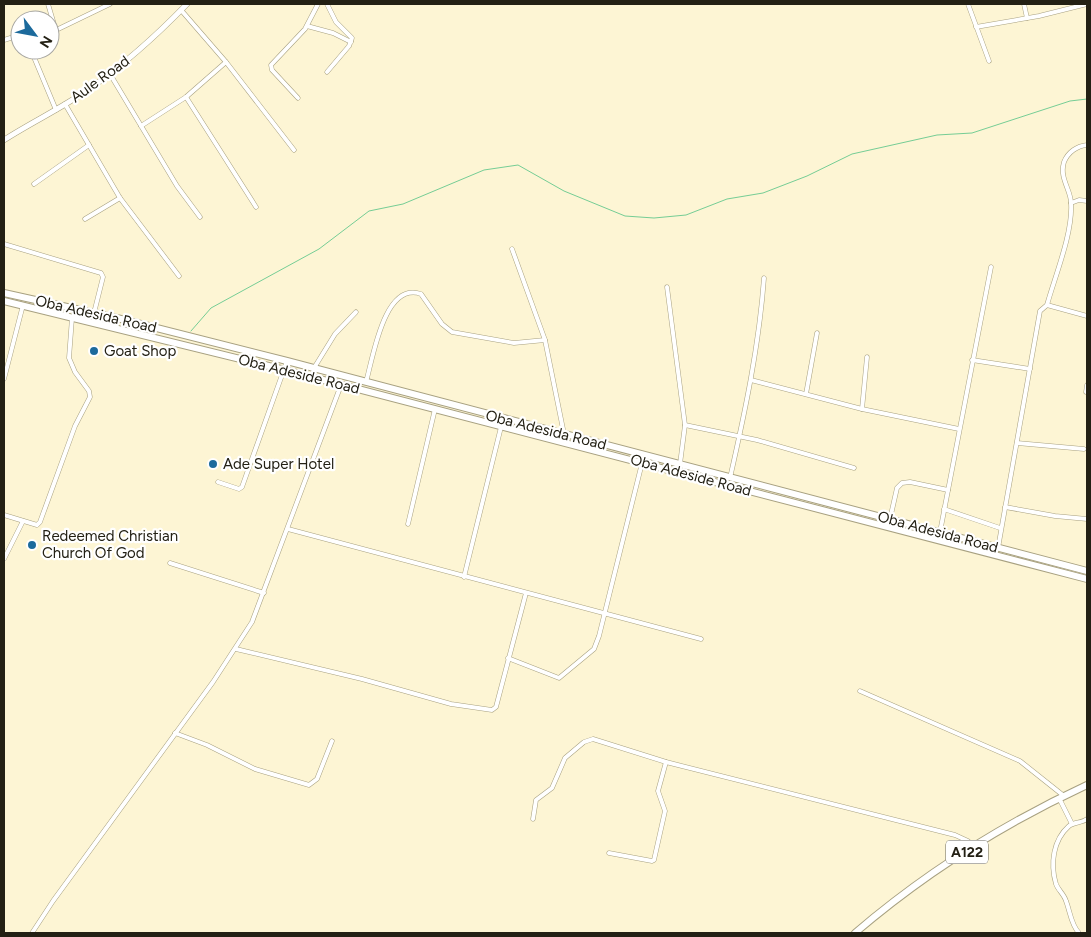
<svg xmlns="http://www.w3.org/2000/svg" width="1091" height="937" font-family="Figtree,sans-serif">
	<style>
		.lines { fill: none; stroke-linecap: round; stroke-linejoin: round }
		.stream { stroke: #75cd95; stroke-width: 1 }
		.minor-casing { stroke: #a8a181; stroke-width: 5 }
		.tertiary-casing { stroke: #a8a181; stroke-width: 6 }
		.primary-casing { stroke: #a8a181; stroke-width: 8 }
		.trunk-casing { stroke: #a8a181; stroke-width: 8 }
		.minor { stroke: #fff; stroke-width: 4 }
		.tertiary { stroke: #fff; stroke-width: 5 }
		.primary { stroke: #fff; stroke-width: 6 }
		.trunk { stroke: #fff; stroke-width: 6 }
		.poi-dot { fill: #1c6a9c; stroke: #fff; stroke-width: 2 }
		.labels { text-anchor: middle; stroke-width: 4.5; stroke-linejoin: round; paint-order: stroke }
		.shield { fill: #fff; stroke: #65635a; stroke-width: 1 }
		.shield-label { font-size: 14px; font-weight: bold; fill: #232014 }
		.street-label { font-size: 15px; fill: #232014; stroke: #fff }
		.poi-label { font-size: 15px; fill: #232014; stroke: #fff; text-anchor: start }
	</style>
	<rect width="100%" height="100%" fill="#fdf5d4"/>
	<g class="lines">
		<polyline class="stream" points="191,331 211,308 319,249 369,211 403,204 484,170 518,165 564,191 625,216 654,218 686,215 727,199 763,193 807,176 852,154 937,135 972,133 1070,101 1087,99"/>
		<defs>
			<g id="minor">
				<polyline points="48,4 56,31"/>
				<polyline points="327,4 336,22 352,38 349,46 327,72"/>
				<polyline points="968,4 989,61"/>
				<polyline points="1024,4 1027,18"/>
				<polyline points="181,10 226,62 294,150"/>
				<polyline points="307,26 333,33 351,42"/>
				<polyline points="976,27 1039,16 1087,4"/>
				<polyline points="50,33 110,4"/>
				<polyline points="4,40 20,35"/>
				<polyline points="31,50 56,110"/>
				<polyline points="110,74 177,186 200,217"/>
				<polyline points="186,97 256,207"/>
				<polyline points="298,98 272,70 271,65 305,29 318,4"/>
				<polyline points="65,104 120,198 179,276"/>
				<polyline points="141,126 186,97 226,62"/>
				<polyline points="34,184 89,145"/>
				<polyline points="1071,203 1079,200 1087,201"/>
				<polyline points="85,219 120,198"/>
				<polyline points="4,244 101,273 103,277 94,313"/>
				<polyline points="512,249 545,340 564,434 561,442"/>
				<polyline points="667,287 685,425 680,464"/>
				<polyline points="1047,305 1087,316"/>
				<polyline points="972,360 1030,369"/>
				<polyline points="314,368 335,334 356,312"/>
				<polyline points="4,379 23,305"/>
				<polyline points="751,380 862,409 959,429"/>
				<path d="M366,382C373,358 384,281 421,294L442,324L452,332L514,343L545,340"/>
				<polyline points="1086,392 1087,385"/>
				<polyline points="806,394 817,333"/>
				<polyline points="862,409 867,357"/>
				<polyline points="685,425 757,440 854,468"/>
				<polyline points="1017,443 1084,449"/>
				<path d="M730,478C745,412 759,346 764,278"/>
				<polyline points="218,482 239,489 242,487 287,361"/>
				<polyline points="1005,507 1055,516 1087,519"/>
				<polyline points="944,509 1000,528"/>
				<polyline points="4,515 37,525 40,522 75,426 90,397 89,391 75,372 69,358 72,318"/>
				<polyline points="890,519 897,488 902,483 910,482 948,490"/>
				<polyline points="408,524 435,409"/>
				<polyline points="288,529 701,639"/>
				<polyline points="940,532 991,267"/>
				<path d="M998,548L1040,311L1047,305C1055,276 1073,233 1071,203C1071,190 1059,178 1064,162C1068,152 1077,146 1087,145"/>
				<polyline points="4,559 23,521"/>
				<polyline points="170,563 264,593"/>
				<polyline points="464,577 501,427"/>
				<polyline points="236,649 362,679 451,704 492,710 496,707 526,593"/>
				<polyline points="508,658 559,678 594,649 599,636 642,463"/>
				<polyline points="860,691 1020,761 1064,796"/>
				<polyline points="175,733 207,745 255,769 309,785 317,779 332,741"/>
				<polyline points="1059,798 1072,824"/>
				<polyline points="533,819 536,800 552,788 565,758 584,742 593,739 666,762 955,835 968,841 974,848"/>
				<polyline points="609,853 652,861 654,860 665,811 658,791 666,762"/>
				<polyline points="32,933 53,901 213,682 252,622 341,385"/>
				<path d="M1079,933C1071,925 1070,911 1066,901C1064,894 1058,890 1056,884C1050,864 1053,840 1069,826C1074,822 1082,823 1087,819"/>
			</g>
			<path id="tertiary" d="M4,140C32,122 62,108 89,89C125,64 157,35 187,4"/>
			<g id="primary">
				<polyline points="4,293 121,319 287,361 1087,571"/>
				<polyline points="4,301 285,370 1087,579"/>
			</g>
			<path id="trunk" d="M855,933C924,874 1005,823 1087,785"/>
		</defs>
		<use href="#minor" class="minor-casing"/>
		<use href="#tertiary" class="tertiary-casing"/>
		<use href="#primary" class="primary-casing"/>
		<use href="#trunk" class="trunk-casing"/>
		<use href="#minor" class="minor"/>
		<use href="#tertiary" class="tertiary"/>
		<use href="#primary" class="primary"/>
		<use href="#trunk" class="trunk"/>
	</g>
	<g class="poi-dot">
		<circle cx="94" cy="351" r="5"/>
		<circle cx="213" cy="464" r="5"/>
		<circle cx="32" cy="545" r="5"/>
	</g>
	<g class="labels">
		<rect class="shield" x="946" y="840.5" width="42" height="23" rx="4"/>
		<g class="shield-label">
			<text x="967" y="857">A122</text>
		</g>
		<g class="street-label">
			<text transform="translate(100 79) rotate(-36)" y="5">Aule Road</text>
			<text transform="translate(96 314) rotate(13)" y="5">Oba Adesida Road</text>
			<text transform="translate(299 374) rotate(14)" y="5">Oba Adeside Road</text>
			<text transform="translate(546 430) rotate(14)" y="5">Oba Adesida Road</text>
			<text transform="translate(691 475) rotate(15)" y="5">Oba Adeside Road</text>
			<text transform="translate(938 532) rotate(15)" y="5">Oba Adesida Road</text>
		</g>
		<g class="poi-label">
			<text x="104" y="356">Goat Shop</text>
			<text x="223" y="469">Ade Super Hotel</text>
			<text x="42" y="541">Redeemed Christian<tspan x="42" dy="17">Church Of God</tspan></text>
		</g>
	</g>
	<rect width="1091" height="937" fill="none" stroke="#232014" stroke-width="10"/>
	<g transform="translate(35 35) rotate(122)"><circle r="24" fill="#ffffff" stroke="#a7a6a1"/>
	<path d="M0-4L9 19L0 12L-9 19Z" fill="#1c6a9c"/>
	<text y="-8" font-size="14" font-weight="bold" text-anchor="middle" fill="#232014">N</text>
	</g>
</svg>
